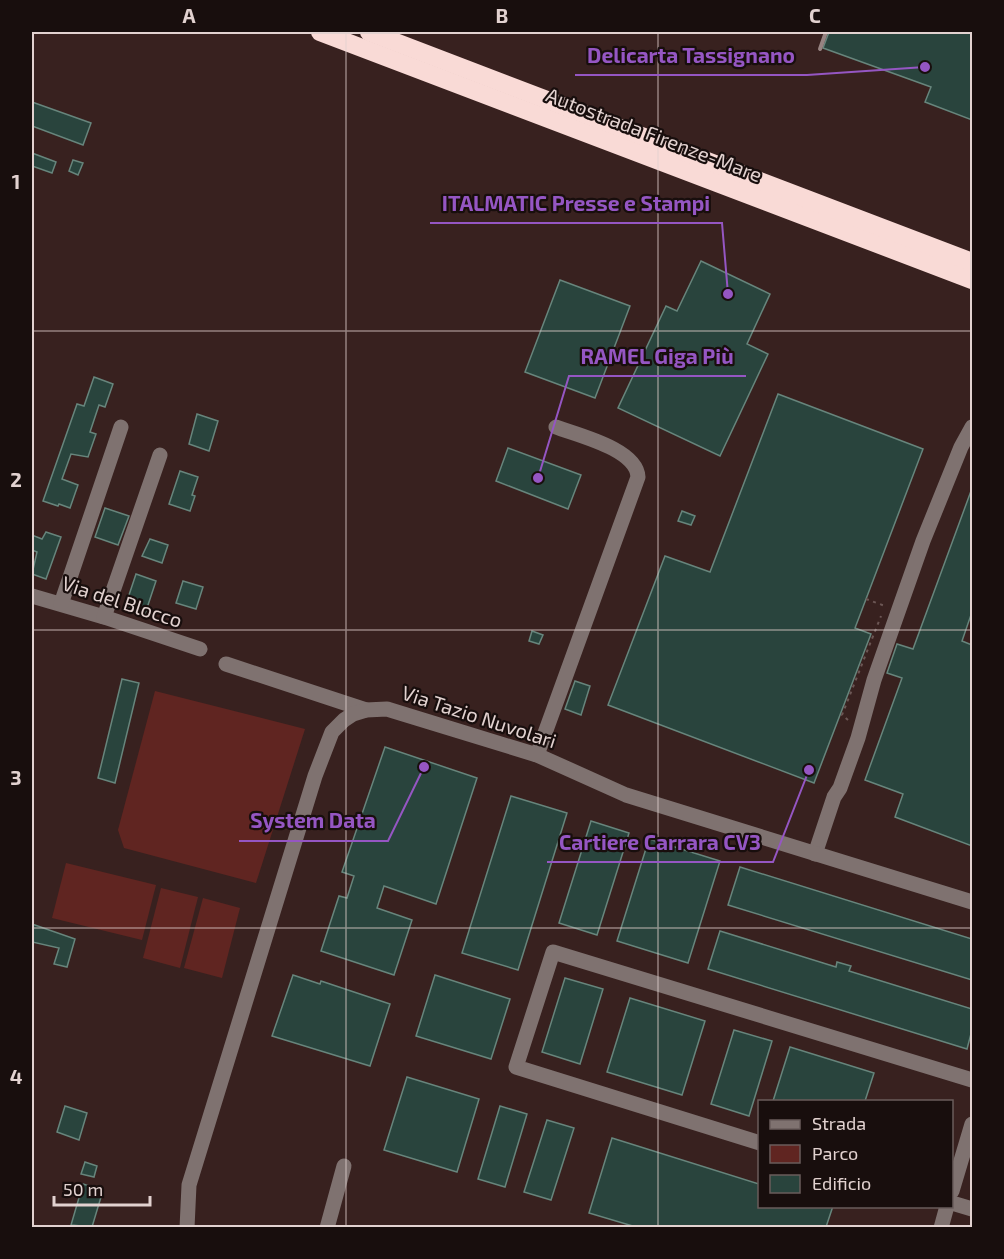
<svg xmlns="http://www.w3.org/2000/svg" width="1004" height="1259" font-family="'Exo 2',sans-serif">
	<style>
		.green { fill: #602521 }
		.building { fill: #29443d; stroke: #67857c; stroke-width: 1.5 }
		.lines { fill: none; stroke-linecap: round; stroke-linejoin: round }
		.path { stroke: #6c5755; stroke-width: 2; stroke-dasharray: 3 4.5; stroke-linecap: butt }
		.minor { stroke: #7f7270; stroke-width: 15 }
		.highway { stroke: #f9dad6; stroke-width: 18 }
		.rail { stroke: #968381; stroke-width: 4 }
		.grid { fill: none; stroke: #e2d2d0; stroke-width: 1.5; stroke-opacity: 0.55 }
		.labels { text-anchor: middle; stroke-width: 4.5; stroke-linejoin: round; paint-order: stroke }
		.street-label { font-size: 20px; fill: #e2d2d0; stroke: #180e0d }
		.leader { fill: none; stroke: #9556c3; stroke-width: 2 }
		.callout-dot { fill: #9556c3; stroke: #180e0d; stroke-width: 2 }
		.callout-label { font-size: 21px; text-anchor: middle; font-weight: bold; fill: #9556c3; stroke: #180e0d; stroke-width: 4.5; stroke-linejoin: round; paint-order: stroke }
		.neatline { fill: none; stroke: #e2d2d0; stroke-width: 2 }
		.grid-label { font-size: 20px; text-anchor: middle; font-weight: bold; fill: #e2d2d0 }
	</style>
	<rect width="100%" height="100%" fill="#38211f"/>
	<g class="green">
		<polygon points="155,691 305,729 256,883 124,848 118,830"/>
		<polygon points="66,863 156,885 142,940 52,918"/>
		<polygon points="161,888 198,897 180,968 143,958"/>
		<polygon points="203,898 240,908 222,978 184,968"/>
	</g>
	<g class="building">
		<polygon points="829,32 972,32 972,120 925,102 931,87 823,48"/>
		<polygon points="32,102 91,123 83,145 32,126"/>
		<polygon points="32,153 56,162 52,173 32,166"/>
		<polygon points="73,160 83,163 78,175 69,171"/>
		<polygon points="701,261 770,294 747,344 768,354 720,456 618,408 666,306 677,311"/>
		<polygon points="560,280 630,306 595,398 525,372"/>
		<polygon points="94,377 113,384 105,407 99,405 90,432 96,434 88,457 71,454 66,468 62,479 78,485 70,508 59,504 58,506 43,501 77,404 84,406"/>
		<polygon points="778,394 923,449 855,628 871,634 814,783 608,705 665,556 710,572"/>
		<polygon points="197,414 218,421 209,451 189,444"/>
		<polygon points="508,448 581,475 568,509 496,481"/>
		<polygon points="180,471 198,477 192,495 195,496 190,511 169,504"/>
		<polygon points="971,491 972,612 962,641 972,645 972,846 895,817 903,794 865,780 902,678 887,673 897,644 913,649"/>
		<polygon points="105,508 129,516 118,545 95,537"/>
		<polygon points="682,511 695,516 691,525 678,521"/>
		<polygon points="46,532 61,537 46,579 32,574 37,552 32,550 32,535 42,539"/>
		<polygon points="150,539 168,545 162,563 142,556"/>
		<polygon points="136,574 156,581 145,614 125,607"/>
		<polygon points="183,581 203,587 196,609 176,603"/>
		<polygon points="532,631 543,635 539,644 529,641"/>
		<polygon points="122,679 139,683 115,783 98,778"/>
		<polygon points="575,681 590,686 581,715 565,709"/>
		<polygon points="385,747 477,778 436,904 384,886 377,908 412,920 394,975 321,951 339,896 347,898 354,876 342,872"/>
		<polygon points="511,796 567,813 518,970 462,953"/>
		<polygon points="591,821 629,833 597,935 559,923"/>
		<polygon points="649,839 720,861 688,963 617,941"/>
		<polygon points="740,867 972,939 972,980 728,905"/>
		<polygon points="32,924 75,939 67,967 54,964 59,948 32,942"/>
		<polygon points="720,931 836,967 837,962 851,966 849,971 972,1009 972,1030 967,1049 708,969"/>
		<polygon points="293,975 320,984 321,981 390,1004 370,1066 272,1036"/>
		<polygon points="435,975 510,999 491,1059 416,1036"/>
		<polygon points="565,978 603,989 580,1064 542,1052"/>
		<polygon points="630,998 705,1021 682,1095 607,1072"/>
		<polygon points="734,1030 772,1041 749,1116 711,1104"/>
		<polygon points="790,1047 874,1073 865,1101 773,1101"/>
		<polygon points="407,1077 479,1099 457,1172 384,1150"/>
		<polygon points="65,1106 87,1113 79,1140 57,1132"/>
		<polygon points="500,1106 527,1114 505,1187 478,1179"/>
		<polygon points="547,1120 574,1128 551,1200 524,1192"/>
		<polygon points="612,1138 759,1184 759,1206 833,1206 826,1227 636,1227 589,1213"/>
		<polygon points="85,1162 97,1166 94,1177 81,1174"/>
		<polygon points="83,1184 102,1190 99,1197 101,1197 92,1227 71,1225"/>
	</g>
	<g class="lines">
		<g class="path">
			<polyline points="866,599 885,606 884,608"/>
			<polyline points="848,720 842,715 881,616"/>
		</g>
		<g class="minor">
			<polyline points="32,596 104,617 200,649"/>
			<polyline points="61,604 121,427"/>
			<polyline points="104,617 160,455"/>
			<polyline points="226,664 366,710"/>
			<path d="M537,755L638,477C637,449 577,435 556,427"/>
			<polyline points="815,854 834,797 840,788 858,738 874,680 923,541 961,447 972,427"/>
			<polyline points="760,1143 516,1067 553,952 972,1080"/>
			<polyline points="952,1191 972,1124"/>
			<polyline points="952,1203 972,1209"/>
			<polyline points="187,1228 189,1185 315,776 332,732 344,720 353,714 366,710 387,709 537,755 626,795 972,902"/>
			<polyline points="327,1228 344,1166"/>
			<polyline points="941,1228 947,1206"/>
		</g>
		<g class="highway">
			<polyline points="320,32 972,280"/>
			<polyline points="369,32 972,262"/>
		</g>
		<polyline class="rail" points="820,49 826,32"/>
	</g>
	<path class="grid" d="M346,32V1228M658,32V1228M32,331H972M32,630H972M32,928H972"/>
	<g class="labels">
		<g class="street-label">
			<text transform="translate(654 135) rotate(21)" y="7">Autostrada Firenze-Mare</text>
			<text transform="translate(122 602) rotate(18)" y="7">Via del Blocco</text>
			<text transform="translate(479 717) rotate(18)" y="7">Via Tazio Nuvolari</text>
		</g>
	</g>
	<path class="leader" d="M925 67L807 75H575M728 294L722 223H430M538 478L569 376H746M424 767L388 841H239M809 770L773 862H547"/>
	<g class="callout-dot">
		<circle cx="925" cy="67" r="6"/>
		<circle cx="728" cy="294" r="6"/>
		<circle cx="538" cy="478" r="6"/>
		<circle cx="424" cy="767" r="6"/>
		<circle cx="809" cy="770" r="6"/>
	</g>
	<g class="callout-label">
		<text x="691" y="63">Delicarta Tassignano</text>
		<text x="576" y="211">ITALMATIC Presse e Stampi</text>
		<text x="657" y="364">RAMEL Giga Più</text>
		<text x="313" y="828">System Data</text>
		<text x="660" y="850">Cartiere Carrara CV3</text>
	</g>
	<rect width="1004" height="1259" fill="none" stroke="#180e0d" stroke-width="66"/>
	<rect x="758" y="1100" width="195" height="108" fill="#180e0d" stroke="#695c5b" stroke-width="1.5"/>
	<rect x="770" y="1120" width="30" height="9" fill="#7f7270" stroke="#695c5b" stroke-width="1.5"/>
	<text x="812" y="1130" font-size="18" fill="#e2d2d0">Strada</text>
	<rect x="770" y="1145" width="30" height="18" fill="#602521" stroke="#695c5b" stroke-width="1.5"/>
	<text x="812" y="1160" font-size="18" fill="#e2d2d0">Parco</text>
	<rect x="770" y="1175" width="30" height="18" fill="#29443d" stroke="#695c5b" stroke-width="1.5"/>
	<text x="812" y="1190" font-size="18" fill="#e2d2d0">Edificio</text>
	<path d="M54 1196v9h96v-9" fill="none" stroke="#e2d2d0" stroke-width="3"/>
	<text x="63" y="1196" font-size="18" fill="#e2d2d0" stroke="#180e0d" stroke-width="4.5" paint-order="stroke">50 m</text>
	<rect x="33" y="33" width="938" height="1193" class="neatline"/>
	<g class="grid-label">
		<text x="189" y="23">A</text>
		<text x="502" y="23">B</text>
		<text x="815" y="23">C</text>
		<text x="16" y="189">1</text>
		<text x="16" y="487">2</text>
		<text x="16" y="785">3</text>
		<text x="16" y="1084">4</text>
	</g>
</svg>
